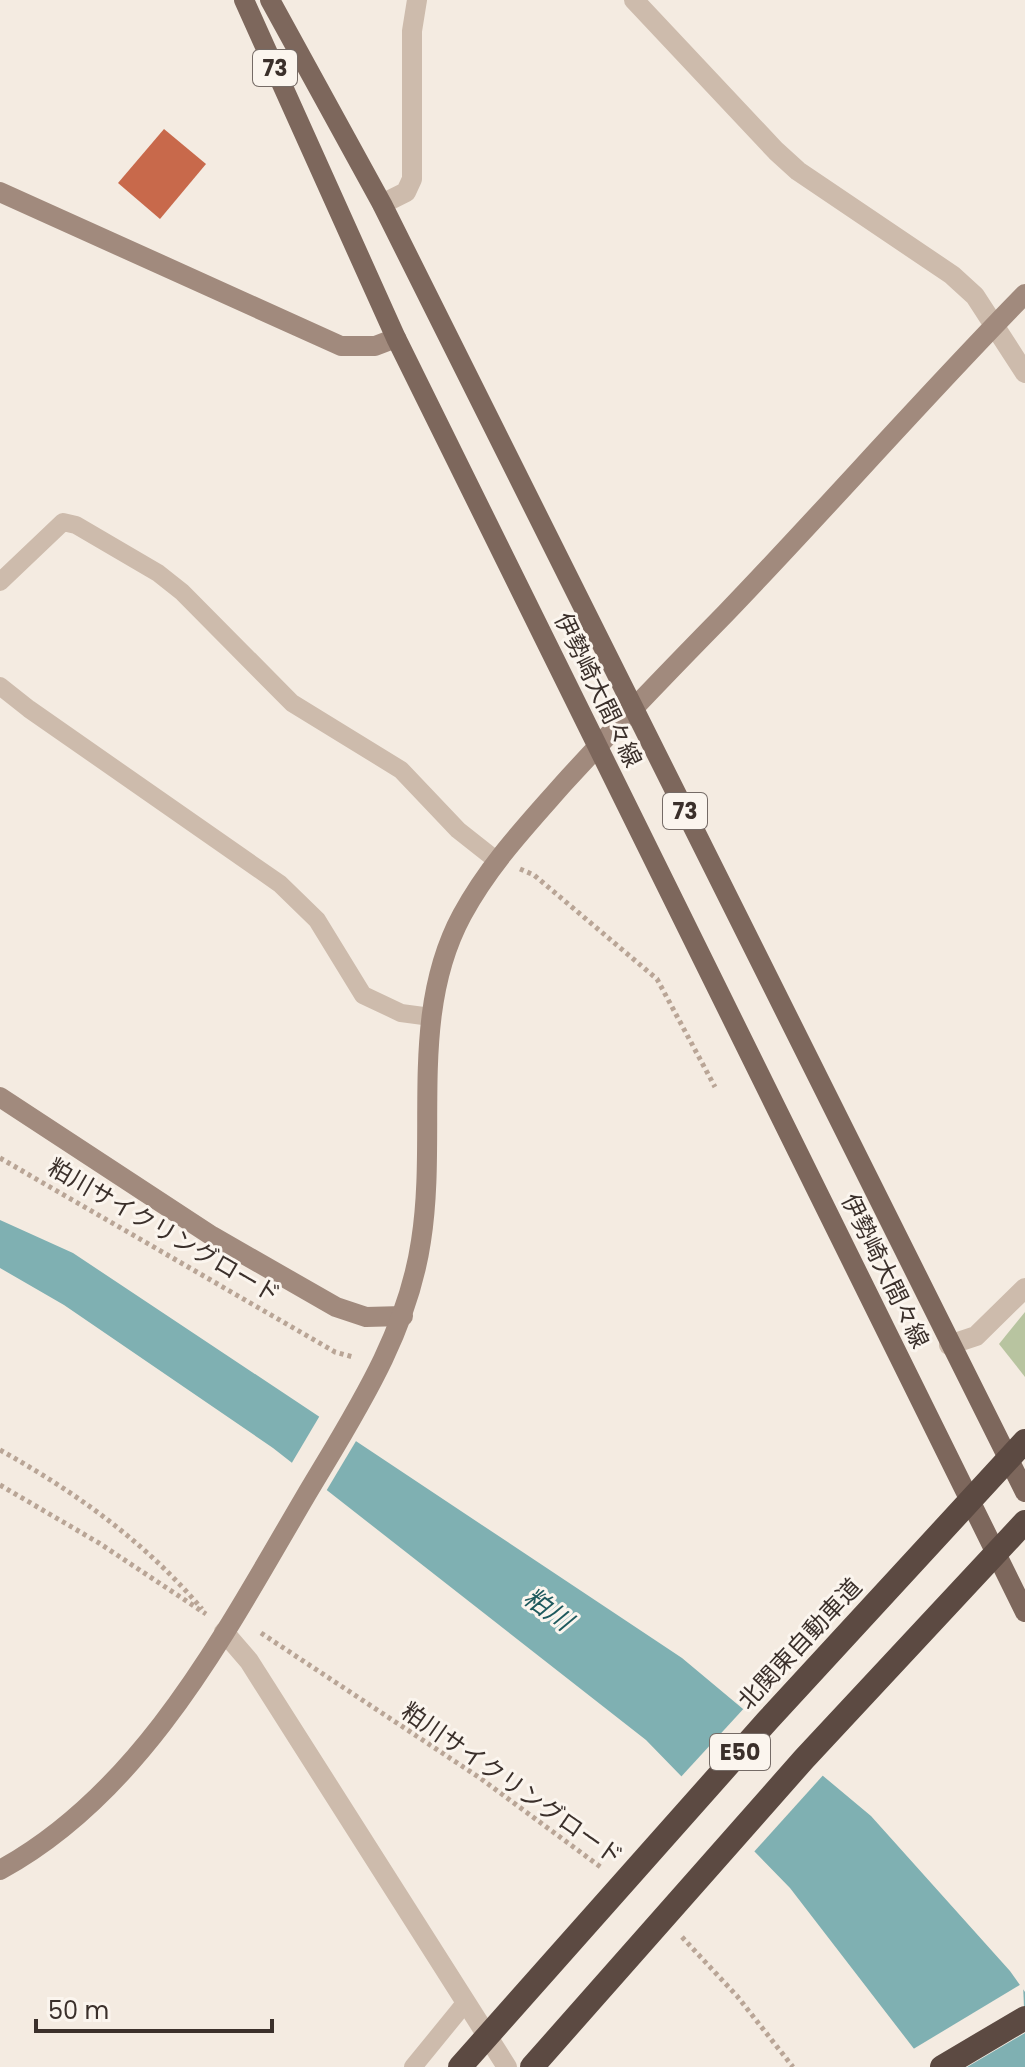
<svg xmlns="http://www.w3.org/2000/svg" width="1025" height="2067" font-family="Poppins,'Noto Sans JP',sans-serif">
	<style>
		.green { fill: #b8c4a0 }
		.water { fill: #7fb0b2 }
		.pier { fill: #f4ebe1 }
		.building { fill: #c8694b }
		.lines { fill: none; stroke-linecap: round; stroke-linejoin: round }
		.path { stroke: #b9a596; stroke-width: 5; stroke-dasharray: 4 4; stroke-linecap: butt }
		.lane { stroke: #cdbbac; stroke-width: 18 }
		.street { stroke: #cdbbac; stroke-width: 20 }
		.secondary { stroke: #a18a7d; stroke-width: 20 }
		.primary { stroke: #7d675c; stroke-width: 20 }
		.highway { stroke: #5c4a42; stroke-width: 24 }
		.highway-bridge { stroke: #5c4a42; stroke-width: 24 }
		.labels { text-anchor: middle; stroke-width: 6; stroke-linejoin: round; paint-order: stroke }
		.shield { fill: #fbf5ee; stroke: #756b66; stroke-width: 2 }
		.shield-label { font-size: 22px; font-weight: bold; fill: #3b302b }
		.street-label { font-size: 24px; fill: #3b302b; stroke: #fbf5ee }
		.water-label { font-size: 26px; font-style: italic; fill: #1f5a5e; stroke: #fbf5ee }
	</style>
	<rect width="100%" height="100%" fill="#f4ebe1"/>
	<polygon class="green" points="1025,1312 1025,1377 999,1344"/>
	<polygon class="water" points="0,1220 73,1253 682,1658 871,1816 1010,1971 1025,1992 1025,2067 928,2067 790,1888 646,1740 273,1448 64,1305 0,1268"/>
	<g class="pier">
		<polygon points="322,1412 359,1436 325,1493 290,1466"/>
		<polygon points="747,1705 826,1772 752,1854 679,1779"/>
		<polygon points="1023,1983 1025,2033 967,2067 923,2067 910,2051"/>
	</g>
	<polygon class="building" points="164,129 206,164 160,219 118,183"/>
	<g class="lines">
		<g class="path">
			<polyline points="520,869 534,875 657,979 715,1087"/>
			<polyline points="0,1158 335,1352 353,1357"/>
			<path d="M0,1450C77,1493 145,1542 202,1609"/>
			<polyline points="0,1485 99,1543 206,1614"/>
			<polyline points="261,1633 480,1778 602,1868"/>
			<polyline points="682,1937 737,1996 793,2067"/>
		</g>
		<g class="lane">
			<polyline points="0,582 63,522 76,525 158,573 182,592 292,703 401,770 458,830 496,860"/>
			<polyline points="0,686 29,709 280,884 317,920 363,995 401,1013 431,1017"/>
			<polyline points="413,2067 466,2002"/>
		</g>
		<g class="street">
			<polyline points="634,0 776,151 798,171 952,275 975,296 1025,373"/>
			<polyline points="382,204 406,192 412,179 412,31 417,0"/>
			<polyline points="949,1345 976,1336 1025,1288"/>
			<polyline points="224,1632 249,1661 507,2067"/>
		</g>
		<g class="secondary">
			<polyline points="0,192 341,346 375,346 396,338"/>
			<polyline points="0,1097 212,1236 336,1307 366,1317 403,1316"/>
			<path d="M0,1870C143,1792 225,1633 305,1497C353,1416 407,1336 421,1241C438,1133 408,1015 462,915C489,865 526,826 563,784C616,726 670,670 725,614C826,509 923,398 1025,294"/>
		</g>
		<g class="primary">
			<polyline points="244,0 396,338 1025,1612"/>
			<polyline points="270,0 382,204 1025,1492"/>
		</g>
		<polyline class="highway" points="942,2067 1025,2018"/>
		<g class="highway-bridge">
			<polyline points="460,2067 768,1720 1025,1441"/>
			<polyline points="532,2067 804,1759 1025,1522"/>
		</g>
	</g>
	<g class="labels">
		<g class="shield">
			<rect x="253" y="50" width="44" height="36" rx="6"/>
			<rect x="663" y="793" width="44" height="36" rx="6"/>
			<rect x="710" y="1734" width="60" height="36" rx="6"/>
		</g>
		<g class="shield-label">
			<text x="275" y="76">73</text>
			<text x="685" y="819">73</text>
			<text x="740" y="1760">E50</text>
		</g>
		<g class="street-label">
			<text transform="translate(598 690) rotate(64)" y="8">伊勢崎大間々線</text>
			<text transform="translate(164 1231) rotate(30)" y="8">粕川サイクリングロード</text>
			<text transform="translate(885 1271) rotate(64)" y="8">伊勢崎大間々線</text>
			<text transform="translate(800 1644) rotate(-47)" y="8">北関東自動車道</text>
			<text transform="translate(512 1784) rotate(35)" y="8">粕川サイクリングロード</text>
		</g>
		<g class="water-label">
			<text transform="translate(548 1609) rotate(36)" y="9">粕川</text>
		</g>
	</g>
	<path d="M36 2019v12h236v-12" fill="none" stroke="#3b302b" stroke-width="4"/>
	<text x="48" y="2019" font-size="24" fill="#3b302b" stroke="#fbf5ee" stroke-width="6" paint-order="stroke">50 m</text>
</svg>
